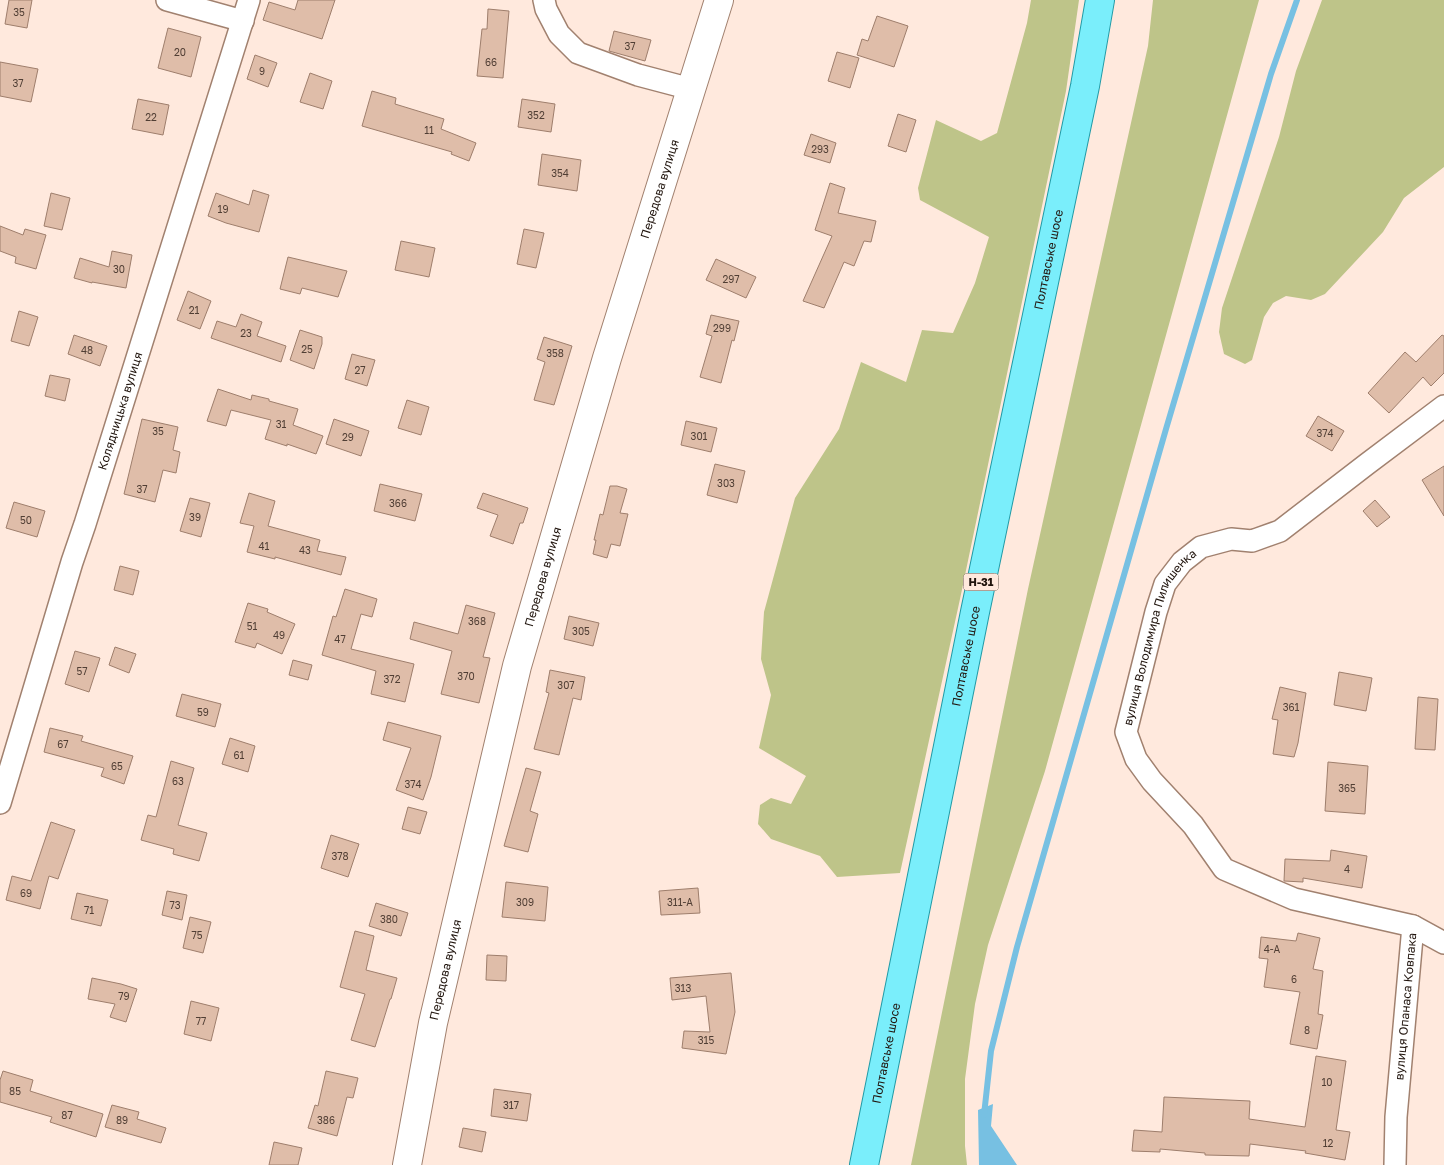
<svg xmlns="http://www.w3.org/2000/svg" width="1444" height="1165" font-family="'Golos Text',sans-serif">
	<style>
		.green { fill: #bec489 }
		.water { fill: #77c0e2 }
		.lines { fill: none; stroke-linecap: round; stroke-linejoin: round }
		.stream { stroke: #77c0e2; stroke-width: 6 }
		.building { fill: #dfbda9; stroke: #9e7e6c }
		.minor-casing { stroke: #a1816f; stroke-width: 24 }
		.tertiary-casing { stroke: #a1816f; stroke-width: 30 }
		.primary-casing { stroke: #219aa6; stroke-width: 30 }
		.minor { stroke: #fff; stroke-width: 21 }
		.tertiary { stroke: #fff; stroke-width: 28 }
		.primary { stroke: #7aeefb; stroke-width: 28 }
		.labels { text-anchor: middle; stroke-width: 5; stroke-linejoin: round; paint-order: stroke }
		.number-label { font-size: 10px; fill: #503e34 }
		.shield { fill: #ffe9dd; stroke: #63544b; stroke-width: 1 }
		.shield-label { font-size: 11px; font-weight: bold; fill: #20140d }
		.street-label { font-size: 12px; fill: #20140d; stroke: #ffe9dd }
	</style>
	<rect width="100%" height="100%" fill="#ffe9dd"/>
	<g class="green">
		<polygon points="1031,0 1079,0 1066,91 960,599 900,873 837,877 820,856 771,839 758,824 760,805 771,798 791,804 806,776 759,748 771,695 761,659 764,612 795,498 839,429 861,362 906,382 922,330 953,333 975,283 989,237 920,200 918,188 936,120 981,141 997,133 1027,23"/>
		<polygon points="1153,0 1259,0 1045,771 988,945 975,1004 965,1079 965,1146 967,1165 911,1165 1028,589 1148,46"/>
		<polygon points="1322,0 1444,0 1444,167 1404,198 1383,232 1325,294 1311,300 1286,296 1273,303 1264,317 1252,360 1245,364 1224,354 1219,332 1222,308 1279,137 1296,71"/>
	</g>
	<polygon class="water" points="993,1104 991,1126 1017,1165 979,1165 978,1110"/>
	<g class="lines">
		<polyline class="stream" points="984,1115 991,1051 1017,947 1166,429 1271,74 1297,0"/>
	</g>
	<g class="building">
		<polygon points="9,0 32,0 27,28 5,24"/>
		<polygon points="298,0 335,0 322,39 263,20 269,2 295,10"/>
		<polygon points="488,9 509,11 503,78 477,76 482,29 487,29"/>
		<polygon points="877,16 908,26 894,67 857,55 862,39 868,41"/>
		<polygon points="168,28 201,37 191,77 158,68"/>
		<polygon points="614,31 651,40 645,61 609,51"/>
		<polygon points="837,52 859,58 850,88 828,81"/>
		<polygon points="255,55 277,63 268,87 247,79"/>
		<polygon points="0,62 38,69 31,102 0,96"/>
		<polygon points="310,73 332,81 323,109 300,102"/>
		<polygon points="372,91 396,98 395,104 444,119 441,129 476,143 469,161 451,154 452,152 362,126"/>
		<polygon points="138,99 169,105 163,135 132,129"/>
		<polygon points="522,99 555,104 551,132 518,127"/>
		<polygon points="898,114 916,120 906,152 888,146"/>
		<polygon points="811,134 836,143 830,163 804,155"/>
		<polygon points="542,154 581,160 577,191 538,185"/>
		<polygon points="830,183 845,188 838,213 876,221 871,242 864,241 854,266 844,262 824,308 803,301 832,236 815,230"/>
		<polygon points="253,190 269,195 259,232 226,223 208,216 216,193 249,205"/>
		<polygon points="51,193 70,198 62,230 44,226"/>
		<polygon points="0,226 23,235 25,229 46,235 36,269 15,263 16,257 0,251"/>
		<polygon points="524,229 544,233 536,268 517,264"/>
		<polygon points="401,241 435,248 429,277 395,270"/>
		<polygon points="112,251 132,255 126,288 92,282 92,283 74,278 80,258 109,267"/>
		<polygon points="288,257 347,271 338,297 302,288 300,294 280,289"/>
		<polygon points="716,259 756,277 746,298 706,280"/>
		<polygon points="188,291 211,301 200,329 177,320"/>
		<polygon points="19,311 38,317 29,346 11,341"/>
		<polygon points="241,314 262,322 257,336 286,346 281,362 211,338 217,321 236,327"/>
		<polygon points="711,315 739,321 734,341 732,340 721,383 700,377 712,336 706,334"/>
		<polygon points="300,330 322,337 322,344 314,369 290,360"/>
		<polygon points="74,335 107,346 100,366 68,354"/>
		<polygon points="1442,335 1444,336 1444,373 1431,386 1423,377 1389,413 1368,393 1405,352 1416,362"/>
		<polygon points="544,337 572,346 554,405 534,400 545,362 537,359"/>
		<polygon points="352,354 375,360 367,386 345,379"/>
		<polygon points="50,375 70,379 65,401 45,396"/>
		<polygon points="218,389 251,400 252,395 269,399 269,401 298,409 293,425 323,436 316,454 287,444 287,446 265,439 271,420 231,410 226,426 207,421"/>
		<polygon points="407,400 429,407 421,435 398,428"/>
		<polygon points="1318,416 1344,431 1332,451 1306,436"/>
		<polygon points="142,419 178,427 173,450 180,452 176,473 163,470 155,502 124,494"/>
		<polygon points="334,419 369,431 361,456 326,444"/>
		<polygon points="686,421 717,428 711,452 681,445"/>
		<polygon points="715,464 745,471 737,503 707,495"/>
		<polygon points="1444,466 1444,516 1422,480"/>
		<polygon points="380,484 422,494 415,521 374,511"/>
		<polygon points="610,486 617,486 627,489 620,513 628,514 620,546 611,544 607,558 593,554 596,540 594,540 600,514 603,515"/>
		<polygon points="249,493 275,501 268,526 320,540 317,551 346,557 341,575 275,557 275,559 247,552 254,526 240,523"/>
		<polygon points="483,493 528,508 523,523 520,523 513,544 490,536 498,515 477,508"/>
		<polygon points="190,498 210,503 201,537 180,531"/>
		<polygon points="1375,500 1390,517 1377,527 1363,511"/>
		<polygon points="14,502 45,511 37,537 6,528"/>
		<polygon points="120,566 139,571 133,595 114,590"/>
		<polygon points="345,589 377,599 372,617 361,614 351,649 414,664 405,702 371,694 376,671 322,655 333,616 336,617"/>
		<polygon points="248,603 268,609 267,612 295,624 282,654 257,643 255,648 235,642"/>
		<polygon points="466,605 495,613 483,657 490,658 479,703 441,694 452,651 410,639 414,622 458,634"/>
		<polygon points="569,616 599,623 593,646 564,639"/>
		<polygon points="115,647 136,654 129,673 109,665"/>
		<polygon points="75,651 100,658 89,692 65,684"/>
		<polygon points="293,660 312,665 308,680 289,675"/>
		<polygon points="550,670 585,677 581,700 573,698 559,755 534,749 549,693 546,692"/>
		<polygon points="1339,672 1372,678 1366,711 1334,705"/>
		<polygon points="1280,687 1306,693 1298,743 1294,757 1273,754 1278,720 1272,719"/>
		<polygon points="182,694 221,704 215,727 176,716"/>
		<polygon points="1418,697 1438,699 1435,750 1415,749"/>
		<polygon points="388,722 441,736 431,777 423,800 396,790 411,748 383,740"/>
		<polygon points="50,728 83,736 81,741 133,756 124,784 101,776 104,768 44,752"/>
		<polygon points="230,738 255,746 248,772 222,764"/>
		<polygon points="171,761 194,768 178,825 207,833 199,861 173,854 174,849 141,840 148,815 156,817"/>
		<polygon points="1328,762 1368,766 1365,814 1325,811"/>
		<polygon points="526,768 541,772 530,811 538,814 528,852 504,846"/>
		<polygon points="408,807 427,812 420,834 402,829"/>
		<polygon points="51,822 75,830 58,879 49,876 40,909 6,900 12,876 31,881"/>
		<polygon points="331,835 359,844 348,877 321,868"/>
		<polygon points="1331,850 1367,856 1362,888 1303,878 1303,882 1284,881 1285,859 1330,861"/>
		<polygon points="506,882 548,887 545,921 502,917"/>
		<polygon points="698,888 700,913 661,915 659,891"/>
		<polygon points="167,891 187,895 182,920 162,915"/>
		<polygon points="77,893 108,900 101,926 71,919"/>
		<polygon points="376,903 408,913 401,936 369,926"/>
		<polygon points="190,917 211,922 203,953 183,948"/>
		<polygon points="355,931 374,936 366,970 397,978 391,999 390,999 375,1047 351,1040 365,994 340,987"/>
		<polygon points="1298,933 1320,938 1313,969 1323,971 1318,1014 1323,1015 1317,1049 1290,1044 1300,992 1264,987 1268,959 1259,958 1261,937 1296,941"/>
		<polygon points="487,955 507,956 506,981 486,980"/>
		<polygon points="731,973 735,1012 726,1054 682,1048 684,1031 710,1032 706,996 672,1000 670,978"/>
		<polygon points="92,978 121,984 137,989 126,1022 110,1017 115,1004 88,999"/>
		<polygon points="191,1001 219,1008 211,1041 184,1034"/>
		<polygon points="1316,1056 1346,1061 1336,1130 1350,1132 1345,1160 1305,1153 1306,1151 1250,1144 1249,1156 1205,1155 1205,1153 1160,1149 1160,1152 1132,1151 1134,1130 1162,1132 1164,1097 1250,1101 1249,1119 1305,1127"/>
		<polygon points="3,1071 33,1080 30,1091 103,1114 96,1137 50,1122 52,1117 0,1102 0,1080"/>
		<polygon points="326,1071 358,1078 353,1098 347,1097 337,1136 308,1128 315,1105 318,1106"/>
		<polygon points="494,1089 531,1094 527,1121 491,1116"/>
		<polygon points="112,1105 139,1112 137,1119 166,1128 161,1143 105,1127"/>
		<polygon points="463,1128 486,1132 482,1152 459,1147"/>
		<polygon points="274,1142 302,1148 298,1165 269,1165"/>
	</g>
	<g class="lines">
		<defs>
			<g id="minor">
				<polyline points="167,0 243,21"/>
				<polyline points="544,0 546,9 559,34 578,53 638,75 691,89"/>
				<path id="s1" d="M0,803L72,562L85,524L249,0"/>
				<polyline points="1413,926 1444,943"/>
				<path id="s2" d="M1395,1165L1396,1117L1413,926L1294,899L1224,869L1193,825L1152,781L1136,759L1126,732L1156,612L1165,584L1182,562L1201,547L1231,539L1252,541L1280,531L1367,464L1444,406"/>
			</g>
			<g id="tertiary">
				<path id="s3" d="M407,1165L433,1023L517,666L607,358L719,0"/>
			</g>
			<g id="primary">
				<path id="s4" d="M864,1165L975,612L1085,86L1100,0"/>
			</g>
		</defs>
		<use href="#minor" class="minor-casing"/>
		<use href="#tertiary" class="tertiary-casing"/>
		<use href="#primary" class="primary-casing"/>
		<use href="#minor" class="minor"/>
		<use href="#tertiary" class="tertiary"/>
		<use href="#primary" class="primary"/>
	</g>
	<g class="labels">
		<g class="number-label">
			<text x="19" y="16">35</text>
			<text x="630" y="50">37</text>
			<text x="180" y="56">20</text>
			<text x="491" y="66">66</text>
			<text x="262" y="75">9</text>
			<text x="18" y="87">37</text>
			<text x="536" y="119">352</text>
			<text x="151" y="121">22</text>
			<text x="429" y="134">11</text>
			<text x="820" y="153">293</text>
			<text x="560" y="177">354</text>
			<text x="223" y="213">19</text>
			<text x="119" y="273">30</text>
			<text x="731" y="283">297</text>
			<text x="194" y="314">21</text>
			<text x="722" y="332">299</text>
			<text x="246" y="337">23</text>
			<text x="307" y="353">25</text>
			<text x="87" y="354">48</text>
			<text x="555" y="357">358</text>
			<text x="360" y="374">27</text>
			<text x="281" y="428">31</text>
			<text x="158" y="435">35</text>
			<text x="1325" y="437">374</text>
			<text x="699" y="440">301</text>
			<text x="348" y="441">29</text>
			<text x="726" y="487">303</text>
			<text x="142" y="493">37</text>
			<text x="398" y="507">366</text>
			<text x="195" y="521">39</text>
			<text x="26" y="524">50</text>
			<text x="264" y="550">41</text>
			<text x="305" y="554">43</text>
			<text x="477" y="625">368</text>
			<text x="252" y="630">51</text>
			<text x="581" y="635">305</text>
			<text x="279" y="639">49</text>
			<text x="340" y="643">47</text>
			<text x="82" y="675">57</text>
			<text x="466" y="680">370</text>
			<text x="392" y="683">372</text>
			<text x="566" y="689">307</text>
			<text x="1291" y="711">361</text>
			<text x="203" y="716">59</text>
			<text x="63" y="748">67</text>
			<text x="239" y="759">61</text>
			<text x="117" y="770">65</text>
			<text x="178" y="785">63</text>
			<text x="413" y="788">374</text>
			<text x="1347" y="792">365</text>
			<text x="340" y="860">378</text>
			<text x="1347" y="873">4</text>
			<text x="26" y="897">69</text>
			<text x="525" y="906">309</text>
			<text x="680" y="906">311-А</text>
			<text x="175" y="909">73</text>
			<text x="89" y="914">71</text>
			<text x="389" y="923">380</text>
			<text x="197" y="939">75</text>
			<text x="1272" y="953">4-А</text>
			<text x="1294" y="983">6</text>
			<text x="683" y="992">313</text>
			<text x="124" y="1000">79</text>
			<text x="201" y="1025">77</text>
			<text x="1307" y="1034">8</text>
			<text x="706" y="1044">315</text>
			<text x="1327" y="1086">10</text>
			<text x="15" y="1095">85</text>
			<text x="511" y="1109">317</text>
			<text x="67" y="1119">87</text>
			<text x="122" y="1124">89</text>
			<text x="326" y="1124">386</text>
			<text x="1328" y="1147">12</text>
		</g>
		<rect class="shield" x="963.5" y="573.5" width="35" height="17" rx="4"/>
		<g class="shield-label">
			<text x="981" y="586">Н-31</text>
		</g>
		<g class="street-label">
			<text dy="4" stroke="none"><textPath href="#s3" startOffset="1009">Передова вулиця</textPath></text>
			<text dy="4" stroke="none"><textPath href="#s4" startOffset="924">Полтавське шосе</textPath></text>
			<text dy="4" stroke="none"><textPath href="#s1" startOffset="410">Колядницька вулиця</textPath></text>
			<text dy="4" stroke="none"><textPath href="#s3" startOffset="604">Передова вулиця</textPath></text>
			<text dy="4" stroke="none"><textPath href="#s2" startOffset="710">вулиця Володимира Пилишенка</textPath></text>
			<text dy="4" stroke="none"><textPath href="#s4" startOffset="519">Полтавське шосе</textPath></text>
			<text dy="4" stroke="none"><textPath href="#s3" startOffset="199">Передова вулиця</textPath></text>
			<text dy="4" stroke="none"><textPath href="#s2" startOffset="159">вулиця Опанаса Ковпака</textPath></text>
			<text dy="4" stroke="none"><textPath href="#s4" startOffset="114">Полтавське шосе</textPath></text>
		</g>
	</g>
</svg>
